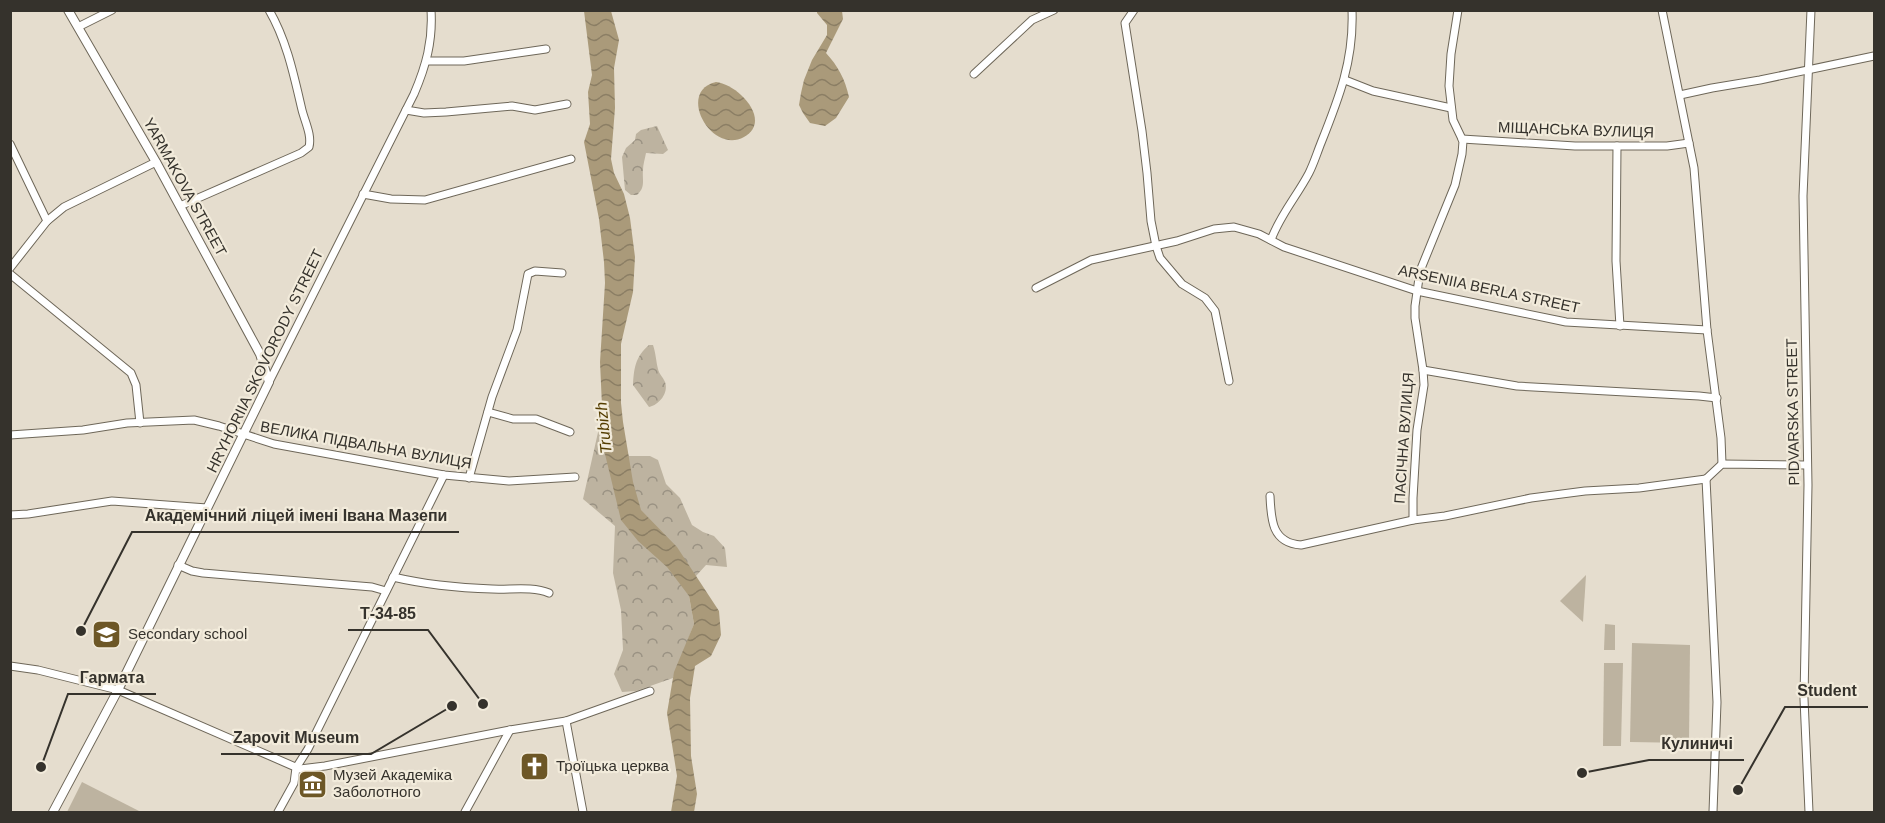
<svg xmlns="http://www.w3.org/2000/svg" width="1885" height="823" font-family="Arial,sans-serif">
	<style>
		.green { fill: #bdb3a0 }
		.forest { fill: url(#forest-crowns) }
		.water { fill: url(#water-waves) }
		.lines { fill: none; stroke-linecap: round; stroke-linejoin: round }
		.minor-casing { stroke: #6e6759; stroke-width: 9 }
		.tertiary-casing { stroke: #6e6759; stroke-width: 10 }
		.minor { stroke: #fff; stroke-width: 7 }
		.tertiary { stroke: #fff; stroke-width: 8 }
		.labels { text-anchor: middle; stroke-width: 4.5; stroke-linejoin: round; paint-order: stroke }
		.street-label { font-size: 15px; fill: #35322c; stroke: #f2ebdb }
		.poi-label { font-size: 15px; fill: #35322c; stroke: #f2ebdb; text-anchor: start }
		.water-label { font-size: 16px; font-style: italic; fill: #543d00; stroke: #f2ebdb }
		.leader { fill: none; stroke: #35322c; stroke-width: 2 }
		.callout-dot { fill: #35322c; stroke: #f2ebdb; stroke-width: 2 }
		.callout-label { font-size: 16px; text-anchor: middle; font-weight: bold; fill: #35322c; stroke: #f2ebdb; stroke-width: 4.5; stroke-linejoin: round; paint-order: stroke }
	</style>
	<defs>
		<pattern id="forest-crowns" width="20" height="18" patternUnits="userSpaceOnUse" patternTransform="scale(1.5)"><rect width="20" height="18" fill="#bdb3a0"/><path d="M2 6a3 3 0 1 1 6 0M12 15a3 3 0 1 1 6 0" fill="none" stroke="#9a9283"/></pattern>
		<pattern id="water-waves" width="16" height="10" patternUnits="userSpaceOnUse" patternTransform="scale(1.5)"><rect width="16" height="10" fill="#aa9a7a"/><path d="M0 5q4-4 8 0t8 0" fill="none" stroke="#8b7e64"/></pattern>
	</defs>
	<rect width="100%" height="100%" fill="#e5ddce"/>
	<g class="green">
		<polygon points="1586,575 1583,622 1560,601"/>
		<polygon points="1605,624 1615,625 1615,650 1604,650"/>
		<polygon points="1632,643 1690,645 1689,743 1630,742"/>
		<polygon points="1604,663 1623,663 1621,746 1603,746"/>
		<polygon points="82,782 141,812 67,812"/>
	</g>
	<g class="forest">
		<path d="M657,126L668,150L663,154L646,153C645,159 643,164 643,170C642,180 646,187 637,195H631L625,190L622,157L626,148L635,140L636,134L641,130Z"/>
		<path d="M649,345H653C656,354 656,361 658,369C659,374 663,377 665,382C669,393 659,405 649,407L633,385C634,369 635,357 649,345Z"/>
		<polygon points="601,419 629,456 650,456 658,460 666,484 680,498 692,525 703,532 714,536 725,548 727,567 706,565 696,576 689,596 694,624 673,678 636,691 622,692 614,674 623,650 621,610 613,573 615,526 583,499"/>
	</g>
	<g class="water">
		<polygon points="584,11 611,11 619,40 614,68 615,108 611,159 614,173 624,194 630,218 635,257 633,292 621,344 621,403 623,422 633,482 641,510 677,547 719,611 721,635 711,656 695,666 690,698 691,756 697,794 694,812 671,812 677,776 667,713 674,672 694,624 689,596 667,567 638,541 621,520 604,450 600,362 605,283 604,262 599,219 584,142 590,124 588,92 592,75"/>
		<path d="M817,11H842L843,19L826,53C838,66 845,79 849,97L836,118L825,126L810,123L803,113L799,105L801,93L804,80L812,60L827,35V25L817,13Z"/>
		<path d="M716,82C738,84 773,121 744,137C711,155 676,91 716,82Z"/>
	</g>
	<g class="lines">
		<defs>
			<g id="minor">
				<polyline points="1134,10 1125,23 1142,131 1147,173 1151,221 1156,246 1160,258 1182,284 1205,298 1215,311 1229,381"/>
				<polyline points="1662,10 1694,168 1707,330 1721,438 1722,464"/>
				<polyline points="78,27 112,10"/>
				<polyline points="427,61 464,61 546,49"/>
				<polyline points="974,74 1032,20 1054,10"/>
				<polyline points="1345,80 1373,91 1451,108"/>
				<polyline points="1680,95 1712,88 1760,80 1874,56"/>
				<polyline points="406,110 424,113 446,112 512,106 535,110 567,104"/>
				<polyline points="1462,139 1575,146 1667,146 1689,143"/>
				<polyline points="10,144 47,221"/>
				<polyline points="1617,146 1616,261 1620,326"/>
				<polyline points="363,194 391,199 425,200 571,159"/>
				<path d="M180,206L301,153L309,147C312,135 305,122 302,110C294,76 287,41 269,10"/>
				<path d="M1271,240C1280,215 1297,196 1309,173C1314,163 1317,153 1321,143C1339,98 1354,60 1352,10"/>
				<polyline points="10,268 47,221 64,207 156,162"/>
				<polyline points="10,274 131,373 136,385 140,423"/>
				<polyline points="1036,288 1091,260 1177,241 1214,229 1234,227 1259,234 1284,247 1417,291 1566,322 1707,330"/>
				<polyline points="1423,370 1517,386 1699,396 1717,398"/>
				<path d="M269,382L414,94C426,66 433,41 431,10"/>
				<polyline points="488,412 513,419 536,419 570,432"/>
				<polyline points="10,435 83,430 127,423 194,420 219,426 274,444 444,475 509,481 575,477"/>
				<polyline points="469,478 492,397 517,330 528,274 535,271 562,273"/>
				<polyline points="1706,479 1717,702 1713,812"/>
				<polyline points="1706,479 1722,464 1807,465"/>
				<path d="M1270,496C1271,520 1272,543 1301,545L1413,520L1445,516L1531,498L1585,491L1639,488L1706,479"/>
				<polyline points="10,515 28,514 112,501 207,508"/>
				<polyline points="1413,520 1413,498 1417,430 1424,385 1423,370 1415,318 1415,306 1420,271 1455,185 1462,154 1463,141 1453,120 1449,86 1451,54 1458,10"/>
				<polyline points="178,565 192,571 203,573 372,587 386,591"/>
				<path d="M393,577C423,584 462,588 492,589C510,590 532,586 549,593"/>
				<polyline points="10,666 38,670 118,690 300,769 325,766 510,730 566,721 650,691"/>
				<polyline points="566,721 583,812"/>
				<polyline points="278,812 294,783 296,768 308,749 444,475"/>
				<polyline points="465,812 510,730"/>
				<polyline points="1809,812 1804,699 1808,485 1803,196 1811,10"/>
			</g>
			<polyline id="tertiary" points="53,812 118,690 269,382 260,354 156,162 68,10"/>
		</defs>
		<use href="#minor" class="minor-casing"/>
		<use href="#tertiary" class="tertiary-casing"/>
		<use href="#minor" class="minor"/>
		<use href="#tertiary" class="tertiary"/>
	</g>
	<defs>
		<symbol id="school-square" viewBox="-11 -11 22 22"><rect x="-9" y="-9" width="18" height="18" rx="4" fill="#6d5726" stroke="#f2ebdb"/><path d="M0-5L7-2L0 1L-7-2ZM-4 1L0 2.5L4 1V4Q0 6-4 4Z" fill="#fff"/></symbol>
		<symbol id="church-square" viewBox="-11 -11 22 22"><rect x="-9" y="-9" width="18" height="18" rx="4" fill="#6d5726" stroke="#f2ebdb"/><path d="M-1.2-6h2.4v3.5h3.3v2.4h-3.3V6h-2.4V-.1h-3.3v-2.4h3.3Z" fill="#fff"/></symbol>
		<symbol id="museum-square" viewBox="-11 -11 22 22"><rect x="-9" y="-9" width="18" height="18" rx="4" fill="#6d5726" stroke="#f2ebdb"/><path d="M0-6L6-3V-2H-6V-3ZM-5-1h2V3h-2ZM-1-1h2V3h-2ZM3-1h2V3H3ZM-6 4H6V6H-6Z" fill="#fff"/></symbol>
	</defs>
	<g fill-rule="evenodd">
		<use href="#school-square" x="90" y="618" width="33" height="33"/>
		<use href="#church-square" x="518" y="750" width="33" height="33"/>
		<use href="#museum-square" x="296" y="768" width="33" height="33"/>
	</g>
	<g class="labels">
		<g class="street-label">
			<text transform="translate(1576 130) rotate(2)" y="5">МІЩАНСЬКА ВУЛИЦЯ</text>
			<text transform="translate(185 187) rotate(61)" y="5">YARMAKOVA STREET</text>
			<text transform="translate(1489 289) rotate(12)" y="5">ARSENIIA BERLA STREET</text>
			<text transform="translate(265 361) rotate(-64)" y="5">HRYHORIIA SKOVORODY STREET</text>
			<text transform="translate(1793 412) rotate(-91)" y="5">PIDVARSKA STREET</text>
			<text transform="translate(1404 438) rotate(-86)" y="5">ПАСІЧНА ВУЛИЦЯ</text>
			<text transform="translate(366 445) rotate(10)" y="5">ВЕЛИКА ПІДВАЛЬНА ВУЛИЦЯ</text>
		</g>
		<g class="poi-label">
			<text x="128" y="639">Secondary school</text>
			<text x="556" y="771">Троїцька церква</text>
			<text x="333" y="780">Музей Академіка<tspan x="333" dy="17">Заболотного</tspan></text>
		</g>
		<g class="water-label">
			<text transform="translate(603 428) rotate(-96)" y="6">Trubizh</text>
		</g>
	</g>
	<path class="leader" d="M81 631L132 532H459M483 704L428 630H348M41 767L68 694H156M1738 790L1785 707H1868M452 706L371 754H221M1582 773L1649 760H1744"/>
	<g class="callout-dot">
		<circle cx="81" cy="631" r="6"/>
		<circle cx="483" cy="704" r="6"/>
		<circle cx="41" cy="767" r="6"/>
		<circle cx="1738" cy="790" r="6"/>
		<circle cx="452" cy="706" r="6"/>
		<circle cx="1582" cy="773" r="6"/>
	</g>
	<g class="callout-label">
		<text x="296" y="521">Академічний ліцей імені Івана Мазепи</text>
		<text x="388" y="619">Т-34-85</text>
		<text x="112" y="683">Гармата</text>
		<text x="1827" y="696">Student</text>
		<text x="296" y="743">Zapovit Museum</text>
		<text x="1697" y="749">Кулиничі</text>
	</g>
	<rect width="1885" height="823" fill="none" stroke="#35322c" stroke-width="24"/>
</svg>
